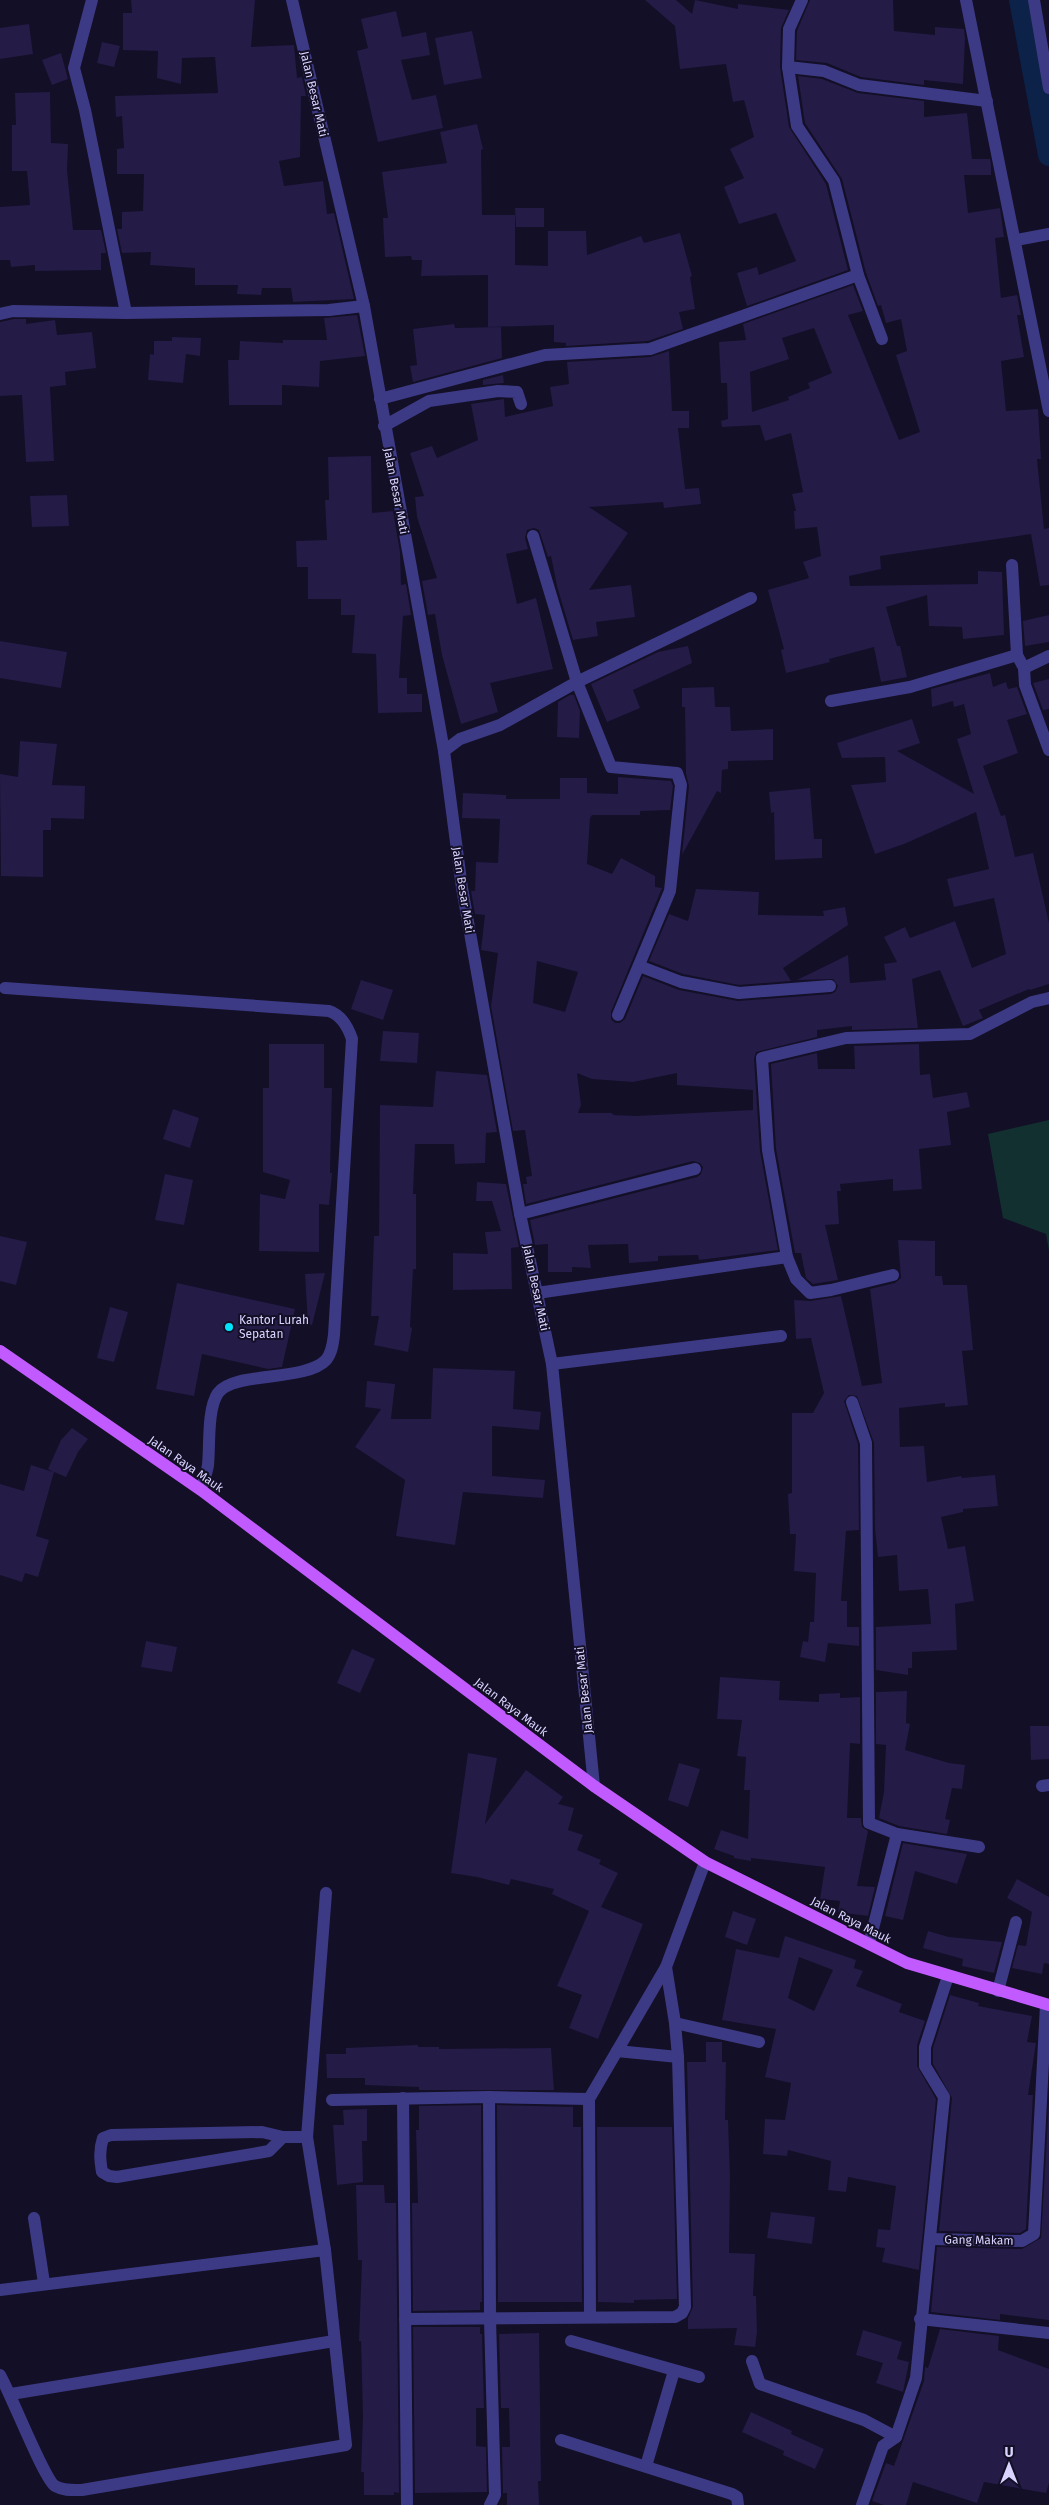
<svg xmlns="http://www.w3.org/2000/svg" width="1049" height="2505" font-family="'Fira Sans',sans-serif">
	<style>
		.green { fill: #12302f }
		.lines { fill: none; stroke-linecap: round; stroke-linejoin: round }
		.canal { stroke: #0c2248; stroke-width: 22 }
		.building { fill: #241b47; fill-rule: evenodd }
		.minor { stroke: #3d3a85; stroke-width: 12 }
		.major { stroke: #c25bff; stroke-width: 12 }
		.poi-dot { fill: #00e5ff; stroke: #130f26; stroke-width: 2 }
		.labels { text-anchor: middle; stroke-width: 4; stroke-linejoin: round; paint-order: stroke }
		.street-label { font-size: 12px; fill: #d9d4ff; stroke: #130f26 }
		.poi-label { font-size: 12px; fill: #d9d4ff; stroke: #130f26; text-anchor: start }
	</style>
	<rect width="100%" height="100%" fill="#130f26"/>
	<polygon class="green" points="1049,1120 1049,1251 1046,1234 1003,1218 988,1134"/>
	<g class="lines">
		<polyline class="canal" points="1020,0 1049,155"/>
	</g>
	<g class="building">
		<polygon points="131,0 255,0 251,47 294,45 297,78 302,77 306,96 301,96 300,157 279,161 284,186 323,181 327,214 334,213 354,299 293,302 291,288 262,288 261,295 237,294 238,285 195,285 195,268 150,265 151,252 122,253 117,229 122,229 122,212 143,211 144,174 117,174 117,149 124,148 122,116 116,117 115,96 218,93 215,57 182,58 181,84 157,78 158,51 123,50 123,13 132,13"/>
		<polygon points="645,0 676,0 692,14 695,0 738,9 738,4 789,10 781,28 780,67 789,127 826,184 848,270 747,306 737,273 757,267 759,275 796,261 776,213 739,224 724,187 744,178 730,149 754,137 744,100 733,102 726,64 680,69 675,26"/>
		<polygon points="810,0 893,0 894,31 935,35 935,27 964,29 965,38 963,84 924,80 924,85 861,77 827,63 796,60 797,31"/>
		<polygon points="396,11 402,37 426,32 430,55 401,60 412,100 436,95 443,128 378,142 357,51 368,48 361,19"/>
		<polygon points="29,24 33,54 0,59 0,28"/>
		<polygon points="472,31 482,78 444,85 435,38"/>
		<polygon points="102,42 120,46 114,67 97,63"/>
		<polygon points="61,53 68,79 52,85 42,60"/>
		<path d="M798,76L822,79L858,93L924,101V117L967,113L972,159H990L991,164V175H964L968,213L1000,208L1004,237L995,238L1001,298L1017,295L1021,315H1017L1024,357L1001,361L1006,411L1038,409L1041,459H1037L1044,529L1049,528V585L1040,586L1031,534L880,556L881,569L849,576L850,586L978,584V571L1002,572L1004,635L963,639L962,627L929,626L927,595L886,607L897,646H900L907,677L881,682L874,647L829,659L830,662L786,673L781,650L784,649L768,590L809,578L803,562L821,556L817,527L795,529L794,511H796L792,494L803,492L791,433L765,441L760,425L722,427L721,421L728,419L727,383H721L719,342L746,340L743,324L853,285L863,311L848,315L899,440L920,432L896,355L907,351L901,319L886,323L881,305L878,306L866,273L842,179L805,123ZM814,328L832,373L808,383L810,388L788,397L789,400L752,412L750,372L789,359L782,338Z"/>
		<polygon points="50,92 51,143 68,144 67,170 73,230 101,230 106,253 101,253 101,270 35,271 35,265 11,267 10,260 0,260 0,207 30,205 27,171 12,171 12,125 16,125 15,93"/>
		<polygon points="477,124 483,149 481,150 482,215 515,215 515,265 548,266 548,231 586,231 587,255 641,236 644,243 680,233 692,276 690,277 695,309 679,312 683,329 648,341 566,346 566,343 554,342 554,325 488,327 488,275 421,276 422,260 412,260 411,256 385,257 383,218 388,218 382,172 447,163 440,132"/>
		<polygon points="515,208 544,208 544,227 516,227"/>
		<polygon points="357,315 365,356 320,361 319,387 282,385 282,405 229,405 228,360 239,360 240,341 283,343 283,340 327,340 324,318"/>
		<polygon points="14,319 26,319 26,324 55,320 57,335 92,332 96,368 65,372 66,385 50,387 54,461 26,462 22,395 0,396 0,322"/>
		<polygon points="454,324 455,328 501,327 502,358 413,382 410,366 417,365 413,329"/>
		<polygon points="172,337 201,338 200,356 186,354 183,383 148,380 150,354 154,355 154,341 172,341"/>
		<polygon points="669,351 672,411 689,411 689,428 678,428 685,489 699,488 701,504 664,508 663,502 589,507 628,533 589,590 631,585 635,617 596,622 598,636 573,640 557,586 551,556 548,557 539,530 534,528 527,530 525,538 528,549 506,554 517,604 536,598 553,669 490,683 498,712 461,724 442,655 435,614 428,615 422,581 437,578 417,517 415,497 424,496 410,453 432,446 437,458 478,440 471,404 504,399 505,417 553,406 550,387 569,384 567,362 650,357"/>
		<polygon points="503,375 504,383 483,385 483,380"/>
		<polygon points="371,456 372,513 393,511 400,552 401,585 406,584 411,615 403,616 399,678 407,678 407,694 422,694 422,712 378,713 376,654 352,653 355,615 341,615 341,599 308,599 308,567 297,567 296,541 327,540 325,500 329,500 328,457"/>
		<polygon points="67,495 69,526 32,527 30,496"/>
		<polygon points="1049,615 1049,642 1025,646 1023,621"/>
		<polygon points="0,641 67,652 61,688 0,678"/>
		<polygon points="688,646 692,663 633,690 640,708 607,722 591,684 658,652"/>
		<path d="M990,673L993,687L1006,682L1008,689L1017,687L1027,714L1007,720L1018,753L983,766L1001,816L1005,815L1015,857L1033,853L1049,923V984L1030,990L1029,989L979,1010L983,1018L963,1026L940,970L912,979L918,1028L852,1030V1026L817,1030V1037L756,1052L754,1059L760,1151L778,1250L699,1260L698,1255L658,1256V1261L629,1263L628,1244L588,1245L591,1268L572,1267V1272H548V1244L535,1245L530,1220L697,1177L701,1174L703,1167L700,1163L693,1161L526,1204L523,1184H527L526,1177L532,1176L525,1130L513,1131L491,1006L498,953L481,950L485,915L475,914L471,891H475L476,862L498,863L500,819L462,818L463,793L506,795V799H560V778H587V793L618,794V777L671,781L673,786L670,810L640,811V815H592L590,818L587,864L612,874L621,858L655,876V887L662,888L611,1012V1019L615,1023H620L625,1019L643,976L679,990L738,1001L831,994L835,992L838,986L833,979L797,980L848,955L850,983L886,980L884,964L897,962L884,937L905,927L910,938L955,921L972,968L1006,954L994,898L954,907L947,879L989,869L976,812L904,844L875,854L851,785L886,782L885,757L842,758L837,743L912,719L920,743L897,751L974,794L957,739L971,734L964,704L954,707L953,701L932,707L931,689ZM537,961L578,972L565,1012L533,1003ZM577,1073L592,1079L633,1082L677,1073V1085L753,1090V1110L636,1116L613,1115L612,1113H578L581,1105Z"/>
		<polygon points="1049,679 1049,709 1043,710 1033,683"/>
		<polygon points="714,687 715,707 730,707 731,731 773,729 773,760 728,761 728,769 722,770 721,793 717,791 682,855 689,786 686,774 685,707 682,707 682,688"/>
		<polygon points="570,695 574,695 580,711 579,738 557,737 558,702"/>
		<polygon points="20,741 57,744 52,785 85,786 84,819 51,818 51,830 43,830 43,877 1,876 0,774 18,777"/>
		<polygon points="810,788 814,839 822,839 822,858 775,860 774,812 771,813 769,792"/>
		<polygon points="696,889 759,892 758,915 824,916 823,911 845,907 848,925 783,968 791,981 739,985 683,974 649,961 669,914 688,921"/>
		<polygon points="361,980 393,990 383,1020 351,1009"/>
		<polygon points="383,1031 419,1033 417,1063 380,1061"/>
		<polygon points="269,1044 324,1044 324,1088 332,1088 330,1173 332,1173 329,1205 319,1204 319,1252 259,1251 260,1194 285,1199 290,1180 263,1172 263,1088 269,1088"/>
		<polygon points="919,1044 920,1075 930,1074 933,1098 967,1092 970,1107 947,1112 951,1145 919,1149 922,1189 893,1191 893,1179 840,1184 841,1191 837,1191 839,1224 825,1225 838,1280 813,1284 806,1278 801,1253 795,1253 776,1149 771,1064 817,1053 818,1069 855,1069 854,1046"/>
		<polygon points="436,1071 487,1075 497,1132 486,1133 485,1163 455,1164 454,1144 415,1144 413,1194 416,1194 416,1269 413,1269 410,1327 412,1328 408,1352 374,1345 379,1316 371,1316 374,1236 379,1236 380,1105 433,1107"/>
		<polygon points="173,1109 199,1118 190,1148 163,1139"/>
		<polygon points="165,1174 193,1180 184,1225 155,1220"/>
		<polygon points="477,1182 506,1184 519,1247 511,1248 512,1289 453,1290 453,1253 488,1254 485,1232 501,1231 492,1201 476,1201"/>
		<polygon points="0,1236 27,1242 16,1285 0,1281"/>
		<polygon points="898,1240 935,1241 935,1276 942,1276 943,1285 967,1285 973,1350 962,1351 968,1405 945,1407 945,1403 899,1408 900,1447 924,1446 927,1482 961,1476 962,1478 995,1475 998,1506 963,1509 963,1512 941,1517 948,1549 965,1546 974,1601 955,1604 957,1650 912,1652 912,1668 908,1668 908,1675 876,1670 876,1627 931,1624 928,1589 899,1591 897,1555 878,1557 875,1529 874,1443 857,1396 849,1395 844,1401 858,1444 859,1530 846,1531 841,1601 847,1601 847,1627 859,1627 859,1646 828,1643 825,1662 800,1657 803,1641 808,1642 810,1622 814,1622 816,1573 794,1571 796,1534 790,1534 788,1494 792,1493 792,1413 813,1413 824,1393 811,1338 796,1339 794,1300 811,1301 841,1296 862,1386 882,1383 870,1289 895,1283 901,1278"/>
		<polygon points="325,1273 312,1325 308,1324 305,1274"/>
		<polygon points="177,1283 295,1309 282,1367 268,1369 202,1354 194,1396 156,1389"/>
		<polygon points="110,1307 128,1312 114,1362 97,1358"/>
		<polygon points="433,1368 515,1371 513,1409 541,1412 539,1430 492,1426 492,1476 545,1480 543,1498 463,1492 455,1545 396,1536 405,1480 355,1447 381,1409 365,1407 367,1381 395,1384 391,1419 431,1419"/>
		<polygon points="72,1428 88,1439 78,1452 66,1477 54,1472 36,1536 49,1540 38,1577 25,1573 22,1582 0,1575 0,1484 24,1491 31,1465 53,1472 48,1469 61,1440"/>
		<polygon points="146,1641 177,1647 172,1672 141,1667"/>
		<polygon points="352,1649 375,1659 360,1693 337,1683"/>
		<polygon points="720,1677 780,1681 779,1700 819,1702 819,1694 840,1693 840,1698 860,1697 860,1744 850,1743 847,1818 861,1818 862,1827 868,1831 857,1886 875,1887 868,1916 838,1912 840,1901 820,1899 825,1867 751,1858 751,1861 734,1858 734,1856 714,1849 721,1830 748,1839 750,1790 744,1790 746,1757 737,1756 742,1720 717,1719"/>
		<polygon points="907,1691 906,1723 910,1724 905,1750 949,1763 965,1765 962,1789 952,1788 945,1819 950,1820 947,1834 899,1826 879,1818 884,1792 886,1745 876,1744 876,1692"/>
		<polygon points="1030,1726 1049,1726 1049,1759 1031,1760"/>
		<polygon points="468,1753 497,1758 485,1824 526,1770 563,1797 558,1804 574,1808 568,1830 583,1835 577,1850 601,1860 599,1864 618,1873 601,1907 643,1924 598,2039 569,2028 582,1995 557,1986 589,1911 552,1894 554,1889 511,1879 509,1885 477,1877 451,1873"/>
		<polygon points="679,1763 700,1769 688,1807 668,1800"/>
		<polygon points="903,1843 967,1854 957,1884 915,1871 903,1920 885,1916"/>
		<polygon points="1017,1879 1049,1897 1049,1964 1044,1963 1042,1974 1012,1968 1018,1945 1026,1946 1032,1912 1007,1898"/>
		<polygon points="733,1911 756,1919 747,1945 725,1937"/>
		<polygon points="928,1931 949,1937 1002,1942 994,1973 962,1966 963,1959 923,1948"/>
		<path d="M785,1936L856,1960L854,1968L863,1971L856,1986L902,2004L899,2012L925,2021L917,2045V2066L936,2099L919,2270L882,2262L885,2248L876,2247L878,2229L890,2230L896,2186L848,2177L846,2192L828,2190L831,2161L788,2150L787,2156L763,2154L765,2119L785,2120L791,2083L765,2077L776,2029L722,2020L736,1949L779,1958ZM799,1957L833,1970L814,2011L788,1998Z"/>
		<polygon points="950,1995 979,2003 978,2006 1032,2016 1027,2042 1036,2043 1028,2095 1033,2095 1026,2229 1020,2233 939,2231 952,2098 933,2064 933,2048"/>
		<polygon points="706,2042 722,2042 722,2062 726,2062 725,2120 728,2120 730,2177 729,2253 755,2254 753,2296 756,2296 757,2332 755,2347 734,2345 737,2328 688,2329 688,2318 693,2307 687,2062 706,2062"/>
		<polygon points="418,2045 418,2047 439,2047 439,2049 551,2048 554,2090 419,2090 419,2087 365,2085 365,2078 327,2078 326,2054 346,2054 346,2048"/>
		<polygon points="1049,2103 1049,2320 1000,2314 1000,2320 931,2312 937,2247 1022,2249 1041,2238"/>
		<polygon points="481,2105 482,2302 480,2302 480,2310 413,2311 412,2203 418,2203 416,2130 419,2130 419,2106"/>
		<polygon points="497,2105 573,2107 573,2127 581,2127 582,2302 498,2302"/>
		<polygon points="367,2109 367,2141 362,2141 363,2182 337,2185 333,2125 344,2125 343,2110"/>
		<polygon points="597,2127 672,2127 677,2299 634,2300 634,2303 598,2302"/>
		<polygon points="356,2185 384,2185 385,2203 396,2203 399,2493 394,2492 394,2495 364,2495 364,2472 361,2472 363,2416 361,2341 359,2341 362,2260 358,2260"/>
		<polygon points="771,2212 815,2217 812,2244 767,2238"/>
		<polygon points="413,2327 480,2327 480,2334 482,2334 484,2408 476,2408 476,2446 486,2447 487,2492 415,2493"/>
		<polygon points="940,2329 999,2336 998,2350 1049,2369 1049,2483 1046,2493 984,2482 977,2503 913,2482 906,2505 884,2505 872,2501 886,2463 894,2466 924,2381 925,2367 928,2368"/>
		<polygon points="863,2330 902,2342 897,2359 909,2362 903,2392 876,2383 883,2363 856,2355"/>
		<polygon points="539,2333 541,2481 538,2481 539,2505 507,2505 507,2493 503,2493 502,2447 510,2447 509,2408 501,2408 499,2334"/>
		<polygon points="751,2412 792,2431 791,2434 824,2449 815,2469 783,2455 784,2451 742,2432"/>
	</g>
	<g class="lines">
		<g class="minor">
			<polyline points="92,0 74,68 85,110 126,313"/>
			<polyline points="292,0 364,306 444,751 462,888 520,1214 552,1364 594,1786"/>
			<polyline points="966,0 1049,411"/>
			<polyline points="1034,0 1049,88"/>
			<polyline points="788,67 824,71 859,85 987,101"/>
			<polyline points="1016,240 1049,234"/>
			<polyline points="858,275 882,339"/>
			<polyline points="0,314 13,311 126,313 329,310 364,306"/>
			<polyline points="380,399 545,355 650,349 858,275 834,181 797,126 788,67 789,29 802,0"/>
			<polyline points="384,426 429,401 498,391 517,392 521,404"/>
			<polyline points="533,536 577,682 611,767 677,773 681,785 670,891 618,1015"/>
			<polyline points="1012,565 1017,655"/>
			<polyline points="1024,668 1025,685 1049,750"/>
			<polyline points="831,701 910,687 1017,655 1024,668 1049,656"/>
			<polyline points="444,751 460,739 500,725 577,682 751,598"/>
			<polyline points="639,966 681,982 739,993 830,986"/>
			<path d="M5,988L329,1011C341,1015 348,1027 352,1039L334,1335C333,1343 332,1353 326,1360C305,1382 234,1371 218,1393C207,1409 210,1446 208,1465C207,1473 203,1482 201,1490"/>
			<polyline points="520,1214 695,1169"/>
			<polyline points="893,1275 831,1290 810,1293 796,1279 787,1257 768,1150 762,1058 846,1038 970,1034 1032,1002 1049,998"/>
			<polyline points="537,1293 787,1257"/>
			<polyline points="552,1364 781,1336"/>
			<polyline points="852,1402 866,1443 869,1823 897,1834 979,1847"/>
			<polyline points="1042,1786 1049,1785"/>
			<polyline points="869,1944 897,1834"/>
			<polyline points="998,1991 1016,1922"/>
			<polyline points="675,2023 759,2042"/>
			<polyline points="617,2051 678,2057"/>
			<polyline points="489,2097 490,2319 495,2495 490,2505"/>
			<polyline points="403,2098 407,2505"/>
			<polyline points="332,2100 489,2097 589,2099"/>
			<path d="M283,2137L269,2151L117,2177L109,2176L102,2172C100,2160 99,2150 103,2138L111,2135L262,2132L283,2137H307"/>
			<polyline points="34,2218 44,2283"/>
			<polyline points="931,2239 1022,2241 1034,2234 1046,2005"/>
			<polyline points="0,2290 325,2250"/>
			<polyline points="590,2317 589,2099 666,1967 705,1862"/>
			<polyline points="405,2319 675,2317 682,2313 685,2307 678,2057 675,2023 666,1967"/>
			<polyline points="920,2319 1049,2333"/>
			<polyline points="571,2341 699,2377"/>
			<polyline points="752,2361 760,2384 864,2420 896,2437"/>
			<path d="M0,2375C11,2394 44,2479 55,2486C64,2491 73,2490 82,2490L346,2445L325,2250L307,2137L326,1893"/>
			<polyline points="11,2394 334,2341"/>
			<polyline points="561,2440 732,2494 737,2497 738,2505"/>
			<polyline points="646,2466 674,2371"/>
			<polyline points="862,2505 883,2446 896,2437 916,2378 944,2097 925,2066 925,2047 948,1976"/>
		</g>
		<polyline class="major" points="0,1351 201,1490 594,1786 705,1862 907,1963 1049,2005"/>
	</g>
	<circle class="poi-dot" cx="229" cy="1327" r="5"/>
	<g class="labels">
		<g class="street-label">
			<text transform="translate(314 94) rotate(77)" y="4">Jalan Besar Mati</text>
			<text transform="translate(396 491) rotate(79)" y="4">Jalan Besar Mati</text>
			<text transform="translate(463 890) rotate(81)" y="4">Jalan Besar Mati</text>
			<text transform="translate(536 1288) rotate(78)" y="4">Jalan Besar Mati</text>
			<text transform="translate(186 1464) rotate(35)" y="4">Jalan Raya Mauk</text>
			<text transform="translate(584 1690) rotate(-96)" y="4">Jalan Besar Mati</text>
			<text transform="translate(511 1707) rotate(37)" y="4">Jalan Raya Mauk</text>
			<text transform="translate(851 1920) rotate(27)" y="4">Jalan Raya Mauk</text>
			<text transform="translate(979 2240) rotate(1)" y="4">Gang Makam</text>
		</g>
		<g class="poi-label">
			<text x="239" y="1324">Kantor Lurah<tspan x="239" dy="14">Sepatan</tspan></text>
		</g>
	</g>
	<g transform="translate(1009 2465)" stroke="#130f26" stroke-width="4" paint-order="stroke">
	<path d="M0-4L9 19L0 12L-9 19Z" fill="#d9d4ff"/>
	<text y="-8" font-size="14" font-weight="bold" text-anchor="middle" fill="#d9d4ff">U</text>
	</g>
</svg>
